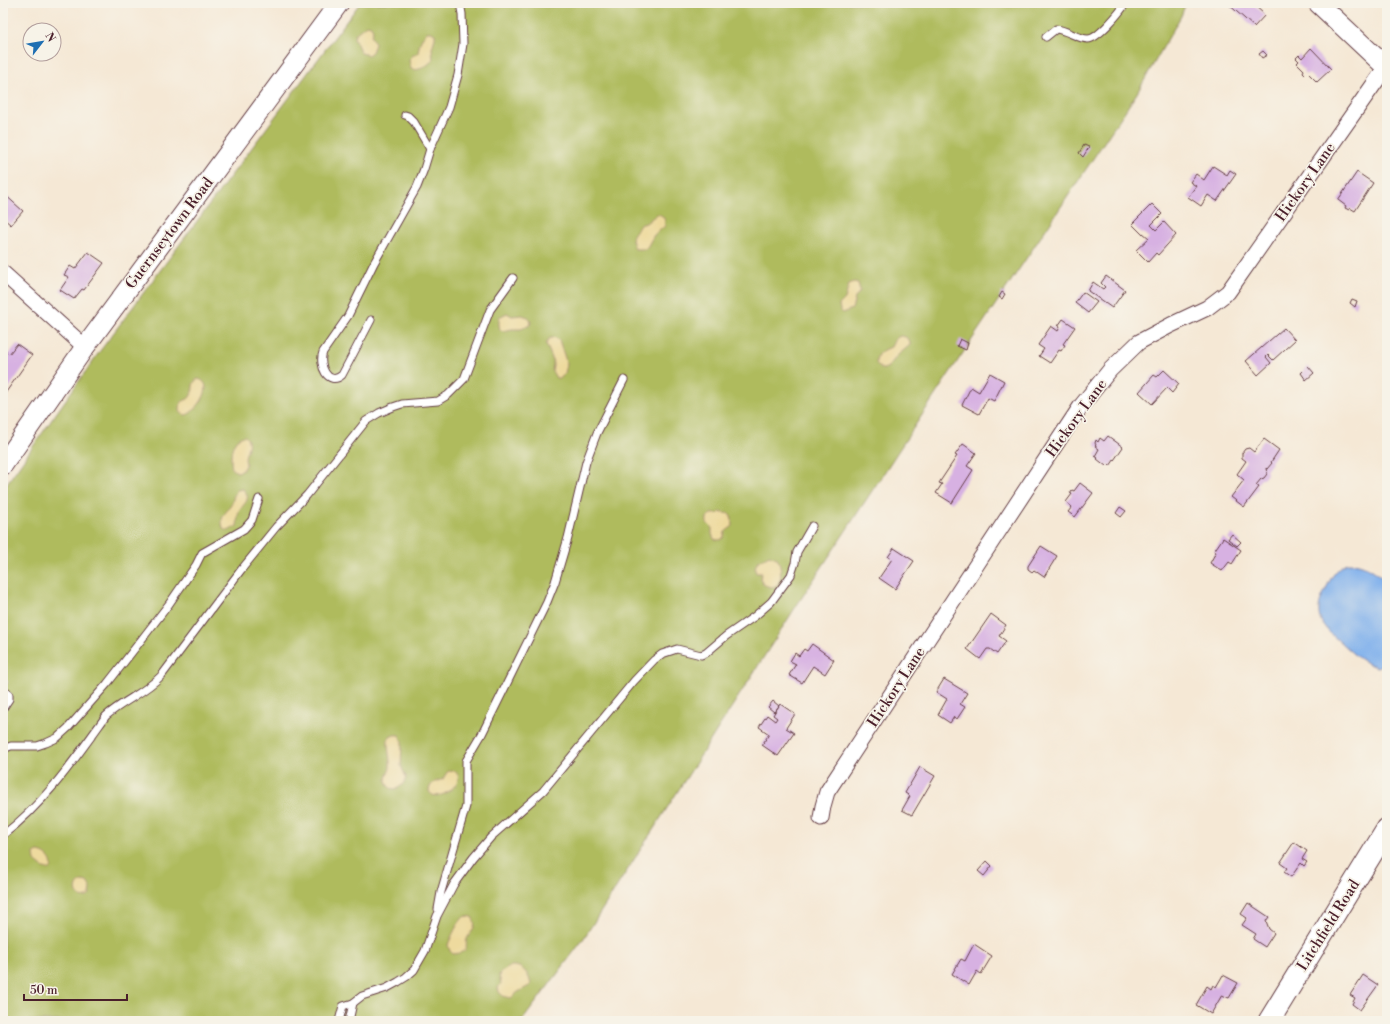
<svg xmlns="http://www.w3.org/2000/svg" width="1390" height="1024" font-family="'Libre Bodoni',serif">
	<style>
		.green { fill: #afbb5d; stroke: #7c6d44 }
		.sand { fill: #eeda9e; stroke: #9c7c64 }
		.water { fill: #81b1ec; stroke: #66688c }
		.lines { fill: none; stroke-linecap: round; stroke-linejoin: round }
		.stream { stroke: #81b1ec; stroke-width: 4 }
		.building { fill: #d7b1e2 }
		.service-casing { stroke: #643d44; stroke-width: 9 }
		.minor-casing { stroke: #643d44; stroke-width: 17 }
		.tertiary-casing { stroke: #643d44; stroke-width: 21 }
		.secondary-casing { stroke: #643d44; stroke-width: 23 }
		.service { stroke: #fff; stroke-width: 7 }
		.minor { stroke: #fff; stroke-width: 15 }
		.tertiary { stroke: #fff; stroke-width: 19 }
		.secondary { stroke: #fff; stroke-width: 21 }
		.labels { text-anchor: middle; stroke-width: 3.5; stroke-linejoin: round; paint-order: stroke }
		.street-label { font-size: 15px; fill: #4a1f2b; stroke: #f7f3e8 }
	</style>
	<rect width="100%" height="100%" fill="#f7f3e8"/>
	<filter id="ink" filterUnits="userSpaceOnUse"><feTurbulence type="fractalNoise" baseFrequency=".025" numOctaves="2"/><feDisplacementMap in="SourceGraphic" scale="8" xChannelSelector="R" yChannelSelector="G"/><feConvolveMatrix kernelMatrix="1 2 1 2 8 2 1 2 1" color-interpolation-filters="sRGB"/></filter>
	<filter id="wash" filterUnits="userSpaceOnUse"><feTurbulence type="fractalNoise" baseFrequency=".012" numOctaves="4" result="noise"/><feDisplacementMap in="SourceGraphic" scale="16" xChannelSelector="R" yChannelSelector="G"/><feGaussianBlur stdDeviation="0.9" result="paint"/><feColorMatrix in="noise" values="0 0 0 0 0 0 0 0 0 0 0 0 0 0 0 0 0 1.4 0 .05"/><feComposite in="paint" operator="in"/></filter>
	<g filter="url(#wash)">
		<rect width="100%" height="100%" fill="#f5e8d5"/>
		<polygon class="green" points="360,3 1186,3 1181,16 1137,93 951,371 797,605 582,941 522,1021 3,1021 3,489 100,351"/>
		<g class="sand">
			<polygon points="366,25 371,26 373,30 371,36 375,44 372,52 368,55 361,53 354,38 355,34"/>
			<path d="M427,32H431L435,34V38L432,48L433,60C428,65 419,72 411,69L409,60L412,56L418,53C419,45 421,37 427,32Z"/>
			<path d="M657,214C664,215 665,219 665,226L654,235L646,249H635L632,240L633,235L640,225L646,223Z"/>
			<polygon points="854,282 858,283 860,291 855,298 852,309 843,313 840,310 839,305 845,299 849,284"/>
			<polygon points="507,313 512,316 522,315 528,317 531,322 530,325 521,329 512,329 502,331 500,330 499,325 499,317"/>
			<path d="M900,336C905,336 911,339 910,345L898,355L888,367L884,369H881L876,363C876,351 883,351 891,347L895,339Z"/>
			<polygon points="554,337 559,340 567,364 565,373 561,378 556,378 552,371 553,365 552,358 546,344 549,339"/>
			<path d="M198,379C217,383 197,412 186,415C182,414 180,413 180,409C180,397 188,403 191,395C195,389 190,383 198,379Z"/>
			<path d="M245,436C254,445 242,453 246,463L242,471L237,472L232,469C230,458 230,437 245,436Z"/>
			<path d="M243,489C253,500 243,503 239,512C237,516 238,521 237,526L228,531L223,529C220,515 224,516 231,505C234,500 232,497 237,490Z"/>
			<path d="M720,512L730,514L732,519L733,526L725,532C724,540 720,541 714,539L712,534V528L707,523C706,515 710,513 718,514Z"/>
			<path d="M769,555L777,558C784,571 782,595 763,584L760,578L762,573H756L755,568L757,562Z"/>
			<path d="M394,735H399L402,741L401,766L406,777C404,789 388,795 386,780C386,776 389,772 390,768C391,759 387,749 388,740L390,737Z"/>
			<path d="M452,770C473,778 436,807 429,791C430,782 436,782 443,779L447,772Z"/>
			<path d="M38,852C46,853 54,860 51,869C45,870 39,865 35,861L34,854Z"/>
			<path d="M82,881L87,882L91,888L90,895C79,904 70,887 82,881Z"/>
			<path d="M465,916L472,917C478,926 472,930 468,937C463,944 473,952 453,954L450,951L448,945C451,937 458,921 465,916Z"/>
			<path d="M511,966C523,965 529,974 531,985L518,992L511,998L503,996L499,992L498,988L501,983L499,976L500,973Z"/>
		</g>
		<path class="water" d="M1347,563C1363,562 1375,571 1387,581V657L1386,663L1378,667C1362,663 1352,653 1340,642C1330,633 1318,624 1319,609C1319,602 1323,595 1326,589C1331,577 1336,569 1347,563Z"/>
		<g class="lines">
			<polyline class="stream" points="1387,345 1387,356"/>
		</g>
		<g id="blocks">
			<g class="building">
				<polygon points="1227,3 1252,3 1265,15 1254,27"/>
				<polygon points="1311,48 1331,69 1317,82 1308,73 1306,75 1303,72 1304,70 1297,63 1299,61 1296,58 1299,55 1302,58"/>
				<polygon points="1263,51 1267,55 1262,58 1259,54"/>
				<polygon points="1084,145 1089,147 1083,157 1079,153"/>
				<polygon points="1213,166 1227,175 1230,170 1236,174 1217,201 1208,195 1201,206 1188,197 1196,186 1190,182 1196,174 1204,180"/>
				<polygon points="1357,172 1373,183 1355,211 1350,208 1349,210 1345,208 1346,206 1338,200"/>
				<polygon points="3,193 23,211 11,225 3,218"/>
				<polygon points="1152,204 1162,214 1151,225 1156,230 1164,222 1176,235 1158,255 1156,253 1148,262 1136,250 1149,238 1143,233 1142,234 1132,224"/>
				<polygon points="88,252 104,263 84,290 82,289 74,299 60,290 69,277 64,275 70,266 75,269"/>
				<polygon points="1106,276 1125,290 1112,308 1088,291 1093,282 1103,289 1105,287 1101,283"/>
				<polygon points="1002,292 1005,294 1002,299 999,297"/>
				<polygon points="1083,292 1097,302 1088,313 1075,303"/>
				<polygon points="1352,299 1357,301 1355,307 1350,303"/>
				<polygon points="1063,319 1075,327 1063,344 1065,345 1061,351 1059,350 1050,363 1039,356 1044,349 1038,345 1051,326 1058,331 1060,327 1058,326"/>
				<polygon points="1284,328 1295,340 1273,360 1268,355 1266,357 1271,363 1258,375 1246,361"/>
				<polygon points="960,339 968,343 966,350 957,346"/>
				<polygon points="17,344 32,355 4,395 3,349 9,354"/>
				<polygon points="1308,366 1314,373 1306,380 1301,373"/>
				<polygon points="1164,370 1179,384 1172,393 1167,388 1152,404 1139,392 1154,375 1157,377"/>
				<polygon points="990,373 1004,381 994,401 988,398 979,414 962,405 971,387 979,392"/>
				<polygon points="1108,436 1123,447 1110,466 1108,464 1106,466 1097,459 1098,458 1095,456 1099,449 1095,446 1096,445 1095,443 1096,440 1098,442 1100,438 1104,441"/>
				<polygon points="1264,439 1279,450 1271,462 1272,463 1267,469 1266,468 1267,474 1264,478 1261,479 1256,485 1259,487 1244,507 1231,497 1244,480 1237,474 1246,461 1242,458 1242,453 1245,449 1249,448 1254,452"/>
				<polygon points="963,444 976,453 967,466 973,470 952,503 936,493 942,484 939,483 957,456 955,455"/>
				<polygon points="1080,483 1093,493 1075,517 1068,512 1072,507 1066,502 1072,494 1070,493 1072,490 1074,491"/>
				<polygon points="1120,507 1126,511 1121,517 1116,513"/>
				<polygon points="1232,534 1241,542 1237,546 1228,539"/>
				<polygon points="1223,538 1241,550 1232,564 1229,562 1222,571 1210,563 1216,552 1214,551"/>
				<polygon points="1041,546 1057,556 1044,577 1034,570 1032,572 1028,569 1028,566"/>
				<polygon points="894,548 914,561 895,589 879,578 892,559 888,557"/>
				<polygon points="991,614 1006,625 999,636 1006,641 997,654 990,649 987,649 980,659 967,649"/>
				<polygon points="812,644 834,660 825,674 813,666 802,683 789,675 796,664 790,661 795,653 799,656 804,649 807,651"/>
				<polygon points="3,678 8,682 3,689"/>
				<polygon points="944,679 967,693 960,704 965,707 957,719 954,717 950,723 938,715 947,699 936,692"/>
				<polygon points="773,701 779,706 774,712 768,707"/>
				<polygon points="780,704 795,714 786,728 794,733 778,756 762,745 769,734 759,727 767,715 775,721 777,718 773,715"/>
				<polygon points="920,767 935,776 912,815 902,810 910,796 905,793"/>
				<polygon points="1294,842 1307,851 1302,859 1307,862 1304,866 1301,863 1291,877 1284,872 1287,868 1280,863"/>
				<polygon points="987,861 992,866 984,876 978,871"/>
				<polygon points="1248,903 1269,917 1266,921 1269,929 1274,933 1265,947 1253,939 1256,934 1242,925 1247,918 1241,914"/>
				<polygon points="974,944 992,956 981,974 977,971 969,985 952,974 961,959 965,961"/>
				<polygon points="1223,975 1238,983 1229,998 1222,995 1211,1014 1196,1005 1207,986 1211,989 1213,985 1216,987"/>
				<polygon points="1363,975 1378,985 1360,1010 1352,1004 1355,998 1350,995"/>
			</g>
		</g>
	</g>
	<g filter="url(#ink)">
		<use href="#blocks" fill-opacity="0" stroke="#643d44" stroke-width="1"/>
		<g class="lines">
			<defs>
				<g id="service">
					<path d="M1046,37L1056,29C1067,30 1078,39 1088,39C1098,39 1120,12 1126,3"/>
					<polyline points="405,115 408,116 414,122 430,149"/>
					<path d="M371,320L342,375C328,387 318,365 323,352L348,316L374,263L417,187L424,169L430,149L449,107L458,75L463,44L462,14L460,3"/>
					<polyline points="3,708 9,699 9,695 6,692"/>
					<polyline points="3,749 11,746 37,746 46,743 57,738 68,728 107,684 132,652 169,604 196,565 202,553 244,529 252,520 259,499"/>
					<path d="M3,835C45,803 75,759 106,716C124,700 145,693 162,675L241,570L276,527L307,495L366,421L379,413L393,407L402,404L438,401L448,395L464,379L490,310L513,278"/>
					<polyline points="438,909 441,892 466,806 466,761 482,734 547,602 555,582 568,538 586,462 597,433 624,380"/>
					<polyline points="339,1021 343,1006 353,1003 362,996 387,988 398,982 406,977 414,970 425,951 437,916 454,884 473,858 491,837 543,791 634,681 654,660 662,654 677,649 701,655 706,653 726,636 755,616 771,602 791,575 795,563 797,552 812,526"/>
					<polyline points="349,1021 353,1003"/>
				</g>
				<g id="minor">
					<polyline points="3,273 85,347"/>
					<polyline points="821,818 823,806 827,792 1081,406 1110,370 1139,342 1171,325 1207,308 1228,292 1386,67"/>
				</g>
				<g id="tertiary">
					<polyline points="1318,3 1387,68"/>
					<polyline points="3,465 85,347 339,3"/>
				</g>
				<polyline id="secondary" points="1269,1021 1387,829"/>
			</defs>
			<use href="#service" class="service-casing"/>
			<use href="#minor" class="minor-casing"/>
			<use href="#tertiary" class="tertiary-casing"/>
			<use href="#secondary" class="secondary-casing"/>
			<use href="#service" class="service"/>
			<use href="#minor" class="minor"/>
			<use href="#tertiary" class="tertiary"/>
			<use href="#secondary" class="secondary"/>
		</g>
	</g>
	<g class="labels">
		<g class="street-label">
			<text transform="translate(1305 182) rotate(-55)" y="5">Hickory Lane</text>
			<text transform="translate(169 233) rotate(-53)" y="5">Guernseytown Road</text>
			<text transform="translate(1076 418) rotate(-54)" y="5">Hickory Lane</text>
			<text transform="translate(896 687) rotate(-57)" y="5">Hickory Lane</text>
			<text transform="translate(1328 925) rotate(-58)" y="5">Litchfield Road</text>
		</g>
	</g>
	<rect width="1390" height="1024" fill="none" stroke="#f7f3e8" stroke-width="16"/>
	<g transform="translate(42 42) rotate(59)"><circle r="19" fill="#f7f3e8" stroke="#b29e9c"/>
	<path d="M0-3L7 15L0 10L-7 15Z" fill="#1f6fb2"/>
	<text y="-6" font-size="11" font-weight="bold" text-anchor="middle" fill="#4a1f2b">N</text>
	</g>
	<path d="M24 994v6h103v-6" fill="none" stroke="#4a1f2b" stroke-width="2"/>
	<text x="30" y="994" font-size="12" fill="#4a1f2b" stroke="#f7f3e8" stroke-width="3" paint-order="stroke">50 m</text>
</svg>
